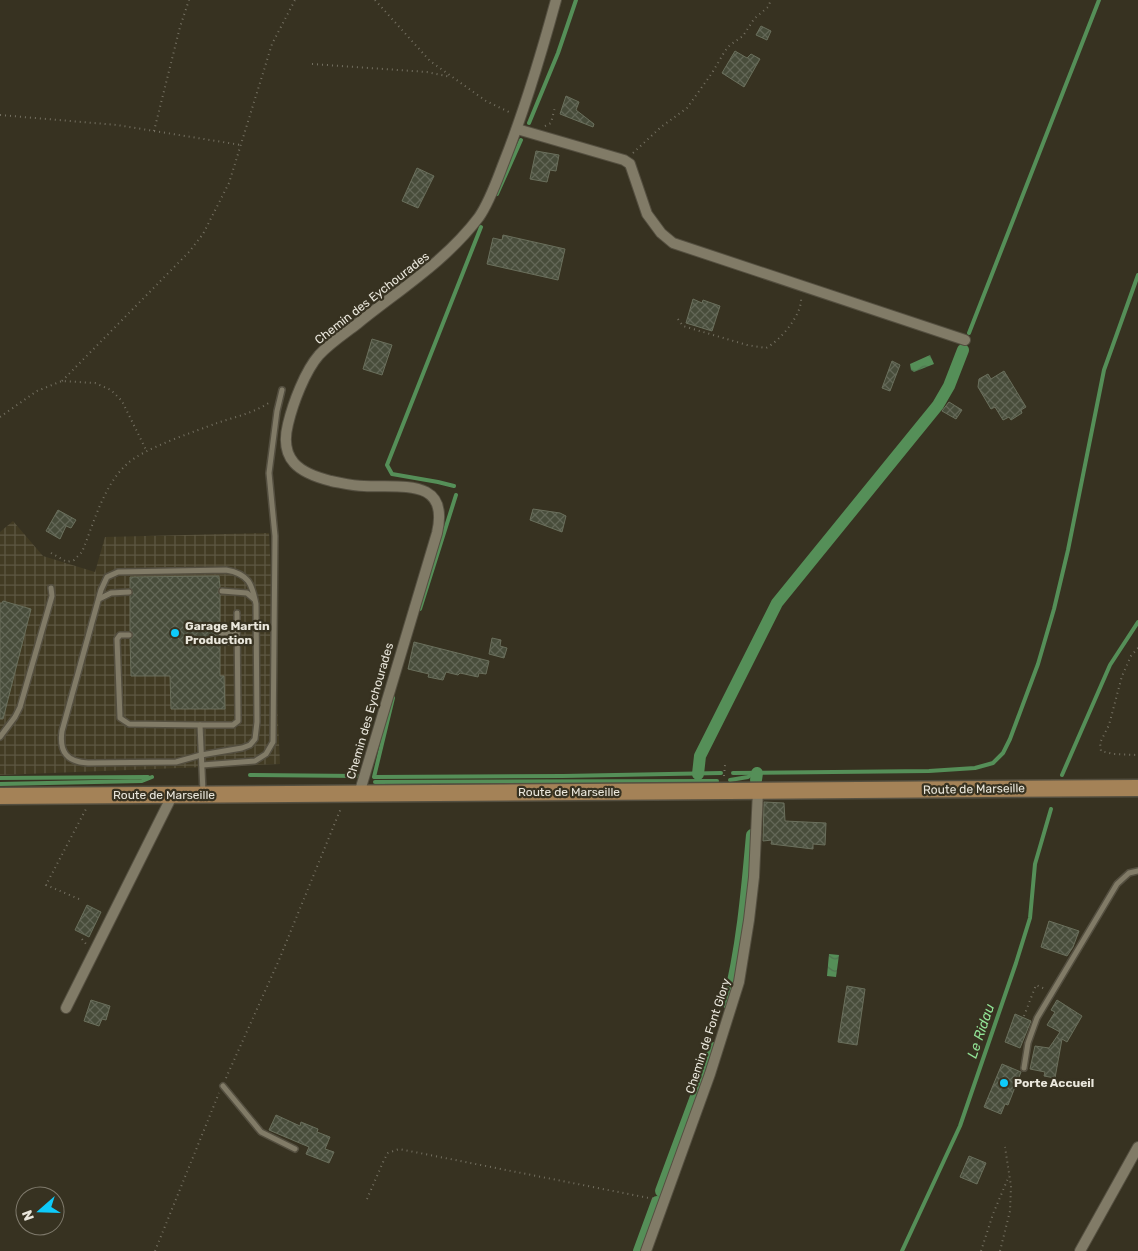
<svg xmlns="http://www.w3.org/2000/svg" width="1138" height="1251" viewBox="0 0 1138 1251" font-family="Rubik,sans-serif">
	<style>
		.industrial { fill: url(#industrial-grid) }
		.water { fill: url(#water-waves) }
		.lines { fill: none; stroke-linecap: round; stroke-linejoin: round }
		.stream { stroke: #558f58; stroke-width: 4 }
		.canal { stroke: #558f58; stroke-width: 12 }
		.building { fill: url(#building-cross-hatch); stroke: #6a6f5c }
		.service-casing { stroke: #544f40; stroke-width: 8 }
		.minor-casing { stroke: #544f40; stroke-width: 12 }
		.primary-casing { stroke: #544f40; stroke-width: 19 }
		.path { stroke: #747061; stroke-width: 2; stroke-dasharray: 1 4; stroke-linecap: butt }
		.service { stroke: #817b67; stroke-width: 5 }
		.minor { stroke: #817b67; stroke-width: 10 }
		.primary { stroke: #a48257; stroke-width: 16 }
		.poi-dot { fill: #0ecafa; stroke: #373221; stroke-width: 2 }
		.labels { text-anchor: middle; dominant-baseline: central; stroke-width: 4.5; stroke-linejoin: round; paint-order: stroke }
		.street-label { font-size: 12px; fill: #eae7dc; stroke: #373221 }
		.poi-label { font-size: 12px; font-weight: bold; fill: #eae7dc; stroke: #373221; text-anchor: start }
		.water-label { font-size: 14px; font-style: italic; fill: #92e396; stroke: #373221 }
	</style>
	<defs>
		<pattern id="industrial-grid" width="8" height="8" patternUnits="userSpaceOnUse" patternTransform="scale(1.25)"><rect width="8" height="8" fill="#423b23"/><path d="M0 4h8M4 0v8" fill="none" stroke="#5d5742"/></pattern>
		<pattern id="water-waves" width="16" height="10" patternUnits="userSpaceOnUse" patternTransform="scale(1.25)"><rect width="16" height="10" fill="#558f58"/><path d="M0 5q4-4 8 0t8 0" fill="none" stroke="#507550"/></pattern>
		<pattern id="building-cross-hatch" width="8" height="8" patternUnits="userSpaceOnUse" patternTransform="scale(1.25)"><rect width="8" height="8" fill="#484d3b"/><path d="M0 0l8 8M0 8l8-8" fill="none" stroke="#636757"/></pattern>
	</defs>
	<rect width="100%" height="100%" fill="#373221"/>
	<polygon class="industrial" points="13,521 43,556 95,572 105,537 269,533 280,764 0,775 0,532"/>
	<g class="water">
		<polygon points="930,355 934,364 914,372 911,370 910,364"/>
		<polygon points="829,954 839,955 836,977 827,976"/>
	</g>
	<g class="lines">
		<g class="stream">
			<polyline points="529,123 558,53 576,0"/>
			<polyline points="497,194 521,140"/>
			<polyline points="969,333 1099,0"/>
			<polyline points="454,486 438,482 392,474 387,465 481,227"/>
			<polyline points="420,609 456,495"/>
			<polyline points="393,698 374,777 563,776 721,773"/>
			<polyline points="733,773 929,771 975,768 993,763 1003,753 1010,739 1038,664 1054,609 1068,550 1104,370 1138,275"/>
			<polyline points="250,775 357,776"/>
			<polyline points="1062,775 1110,665 1138,622"/>
			<polyline points="0,778 148,777"/>
			<polyline points="730,780 748,777 753,773"/>
			<polyline points="375,782 717,781"/>
			<polyline points="0,784 142,781 152,777"/>
			<polyline points="902,1251 960,1126 1016,963 1030,918 1035,864 1051,809"/>
		</g>
		<g class="canal">
			<polyline points="698,774 700,756 777,603 938,405 949,386 963,350"/>
			<polyline points="756,780 757,773"/>
			<path d="M728 1003C742 949 747 891 752 835"/>
			<polyline points="661,1191 714,1048"/>
			<polyline points="639,1251 657,1202"/>
		</g>
	</g>
	<g class="building">
		<polygon points="761,26 771,31 767,40 756,35"/>
		<polygon points="735,51 747,58 751,54 760,59 744,87 722,73"/>
		<polygon points="566,96 579,102 576,110 594,124 593,127 560,114"/>
		<polygon points="536,151 559,155 556,171 550,170 547,182 530,179"/>
		<polygon points="417,168 434,176 418,208 402,201"/>
		<polygon points="503,235 565,249 558,280 487,264 493,238 502,240"/>
		<polygon points="693,299 702,303 703,300 720,306 712,331 686,323"/>
		<polygon points="372,339 392,345 382,375 363,369"/>
		<polygon points="892,361 900,365 890,391 882,388"/>
		<polygon points="1004,371 1026,407 1021,410 1022,413 1011,420 1009,417 1003,420 995,407 991,409 978,387 979,379 988,374 991,379"/>
		<polygon points="949,402 962,410 956,419 942,411"/>
		<polygon points="533,509 560,513 566,516 562,532 530,520"/>
		<polygon points="58,510 76,520 71,528 66,526 60,539 46,531"/>
		<polygon points="219,576 220,587 218,591 220,595 220,629 217,633 220,637 220,676 224,676 225,709 171,709 170,676 131,676 130,639 133,635 130,631 130,596 133,592 130,588 130,577"/>
		<polygon points="3,601 31,609 3,719 0,719 0,603 2,603"/>
		<polygon points="492,638 501,640 500,646 507,648 504,658 489,654"/>
		<polygon points="414,642 489,661 486,674 479,673 478,677 460,673 458,675 446,672 443,680 428,677 429,674 408,669"/>
		<polygon points="764,802 784,803 785,821 826,823 825,845 813,844 813,849 771,844 772,840 763,841"/>
		<polygon points="87,905 101,912 89,937 75,930"/>
		<polygon points="1049,921 1079,931 1073,947 1067,956 1041,947"/>
		<polygon points="847,986 865,989 857,1045 838,1042"/>
		<polygon points="91,1000 110,1006 106,1020 102,1019 99,1026 84,1021"/>
		<polygon points="1057,1000 1082,1016 1067,1042 1062,1039 1055,1078 1044,1076 1045,1072 1030,1069 1035,1046 1049,1048 1060,1032 1047,1025 1055,1012 1051,1010"/>
		<polygon points="1015,1014 1031,1021 1020,1048 1005,1042"/>
		<polygon points="1002,1064 1021,1072 1008,1105 1005,1104 1001,1114 984,1107"/>
		<polygon points="276,1115 300,1126 301,1122 318,1129 317,1132 330,1137 325,1149 334,1152 329,1163 306,1154 309,1147 269,1130"/>
		<polygon points="969,1156 986,1163 977,1184 960,1177"/>
	</g>
	<g class="lines">
		<g class="service-casing">
			<g id="service">
				<path d="M226 570C249 574 252 584 256 604L257 722 255 739 250 745 242 748 201 755 176 762 88 763C67 762 59 752 62 731L101 590 107 577 118 572Z"/>
				<polyline points="222,591 247,593 254,599"/>
				<polyline points="99,599 111,593 129,592"/>
				<polyline points="221,633 237,633"/>
				<polyline points="129,635 120,635 117,639 120,718 129,724 200,725 203,792"/>
				<polyline points="200,725 233,725 238,721 237,613"/>
				<polyline points="0,737 15,717 20,707 52,596 51,588"/>
				<polyline points="202,765 255,761 266,754 273,742 275,536 269,473 277,411 282,390"/>
				<polyline points="1024,1068 1028,1043 1037,1018 1117,884 1129,873 1138,871"/>
				<polyline points="223,1086 261,1132 295,1149"/>
			</g>
		</g>
		<g class="minor-casing">
			<g id="minor">
				<polyline points="517,129 624,160 630,164 647,214 661,233 673,243 965,340"/>
				<path d="M359 794 437 533C450 477 401 488 364 486 353 486 342 483 331 481 299 473 279 460 288 424 293 403 305 371 319 355 330 343 344 334 357 324 399 290 446 261 479 217 490 201 497 180 504 162 525 109 541 55 556 0"/>
				<polyline points="66,1008 172,796"/>
				<polyline points="646,1251 710,1074 739,982 749,920 754,877 758,791"/>
				<polyline points="1080,1251 1138,1147"/>
			</g>
		</g>
		<g class="primary-casing">
			<polyline id="primary" points="0,796 1138,788"/>
		</g>
		<g class="path">
			<polyline points="375,0 430,61 486,101 511,113"/>
			<polyline points="312,64 427,72 451,77"/>
			<polyline points="0,115 117,125 241,145"/>
			<polyline points="545,126 551,123 555,107"/>
			<polyline points="154,131 180,27 189,0"/>
			<polyline points="633,153 661,127 687,108 712,73 725,51 730,45 743,36 754,19 768,7 771,0"/>
			<path d="M678 319 683 326 747 345 766 348C780 341 803 314 801 297"/>
			<polyline points="62,381 189,252 203,234 229,183 272,44 295,0"/>
			<polyline points="0,417 37,391 62,381 95,383 111,390 122,401 147,452"/>
			<path d="M51 553 67 562 74 560 82 552C94 523 103 486 127 464 144 448 194 432 217 423 235 417 254 413 270 402"/>
			<polyline points="1138,648 1131,656 1122,676 1109,725 1100,743 1101,751 1113,754 1138,755"/>
			<polyline points="724,776 725,765"/>
			<polyline points="79,899 46,885 86,809"/>
			<polyline points="82,939 86,944"/>
			<polyline points="1024,1016 1036,985 1045,989"/>
			<polyline points="226,1078 279,960 341,808"/>
			<polyline points="367,1199 384,1160 388,1153 399,1149 654,1199"/>
			<polyline points="155,1251 219,1093"/>
			<polyline points="981,1251 993,1214 1009,1176"/>
			<polyline points="1000,1251 1010,1211 1011,1186 1005,1147"/>
		</g>
		<use href="#service" class="service"/>
		<use href="#minor" class="minor"/>
		<use href="#primary" class="primary"/>
	</g>
	<g class="poi-dot">
		<circle cx="175" cy="633" r="5"/>
		<circle cx="1004" cy="1083" r="5"/>
	</g>
	<g class="labels">
		<g class="street-label">
			<text transform="translate(372 298) rotate(-38)">Chemin des Eychourades</text>
			<text transform="translate(370 711) rotate(-74)">Chemin des Eychourades</text>
			<text transform="translate(974 789) rotate(-1)">Route de Marseille</text>
			<text x="569" y="792">Route de Marseille</text>
			<text x="164" y="795">Route de Marseille</text>
			<text transform="translate(708 1036) rotate(-72)">Chemin de Font Glory</text>
		</g>
		<g class="poi-label">
			<text x="185" y="626">Garage Martin<tspan x="185" dy="14">Production</tspan></text>
			<text x="1014" y="1083">Porte Accueil</text>
		</g>
		<g class="water-label">
			<text transform="translate(981 1031) rotate(-71)">Le Ridau</text>
		</g>
	</g>
	<g transform="translate(40 1211) rotate(250)"><circle r="24" fill="#373221" stroke="#7f7a6c"/>
	<path d="M0-4L9 19L0 12L-9 19Z" fill="#0ecafa"/>
	<text y="-8" font-size="14" font-weight="bold" text-anchor="middle" fill="#eae7dc">N</text>
	</g>
</svg>
